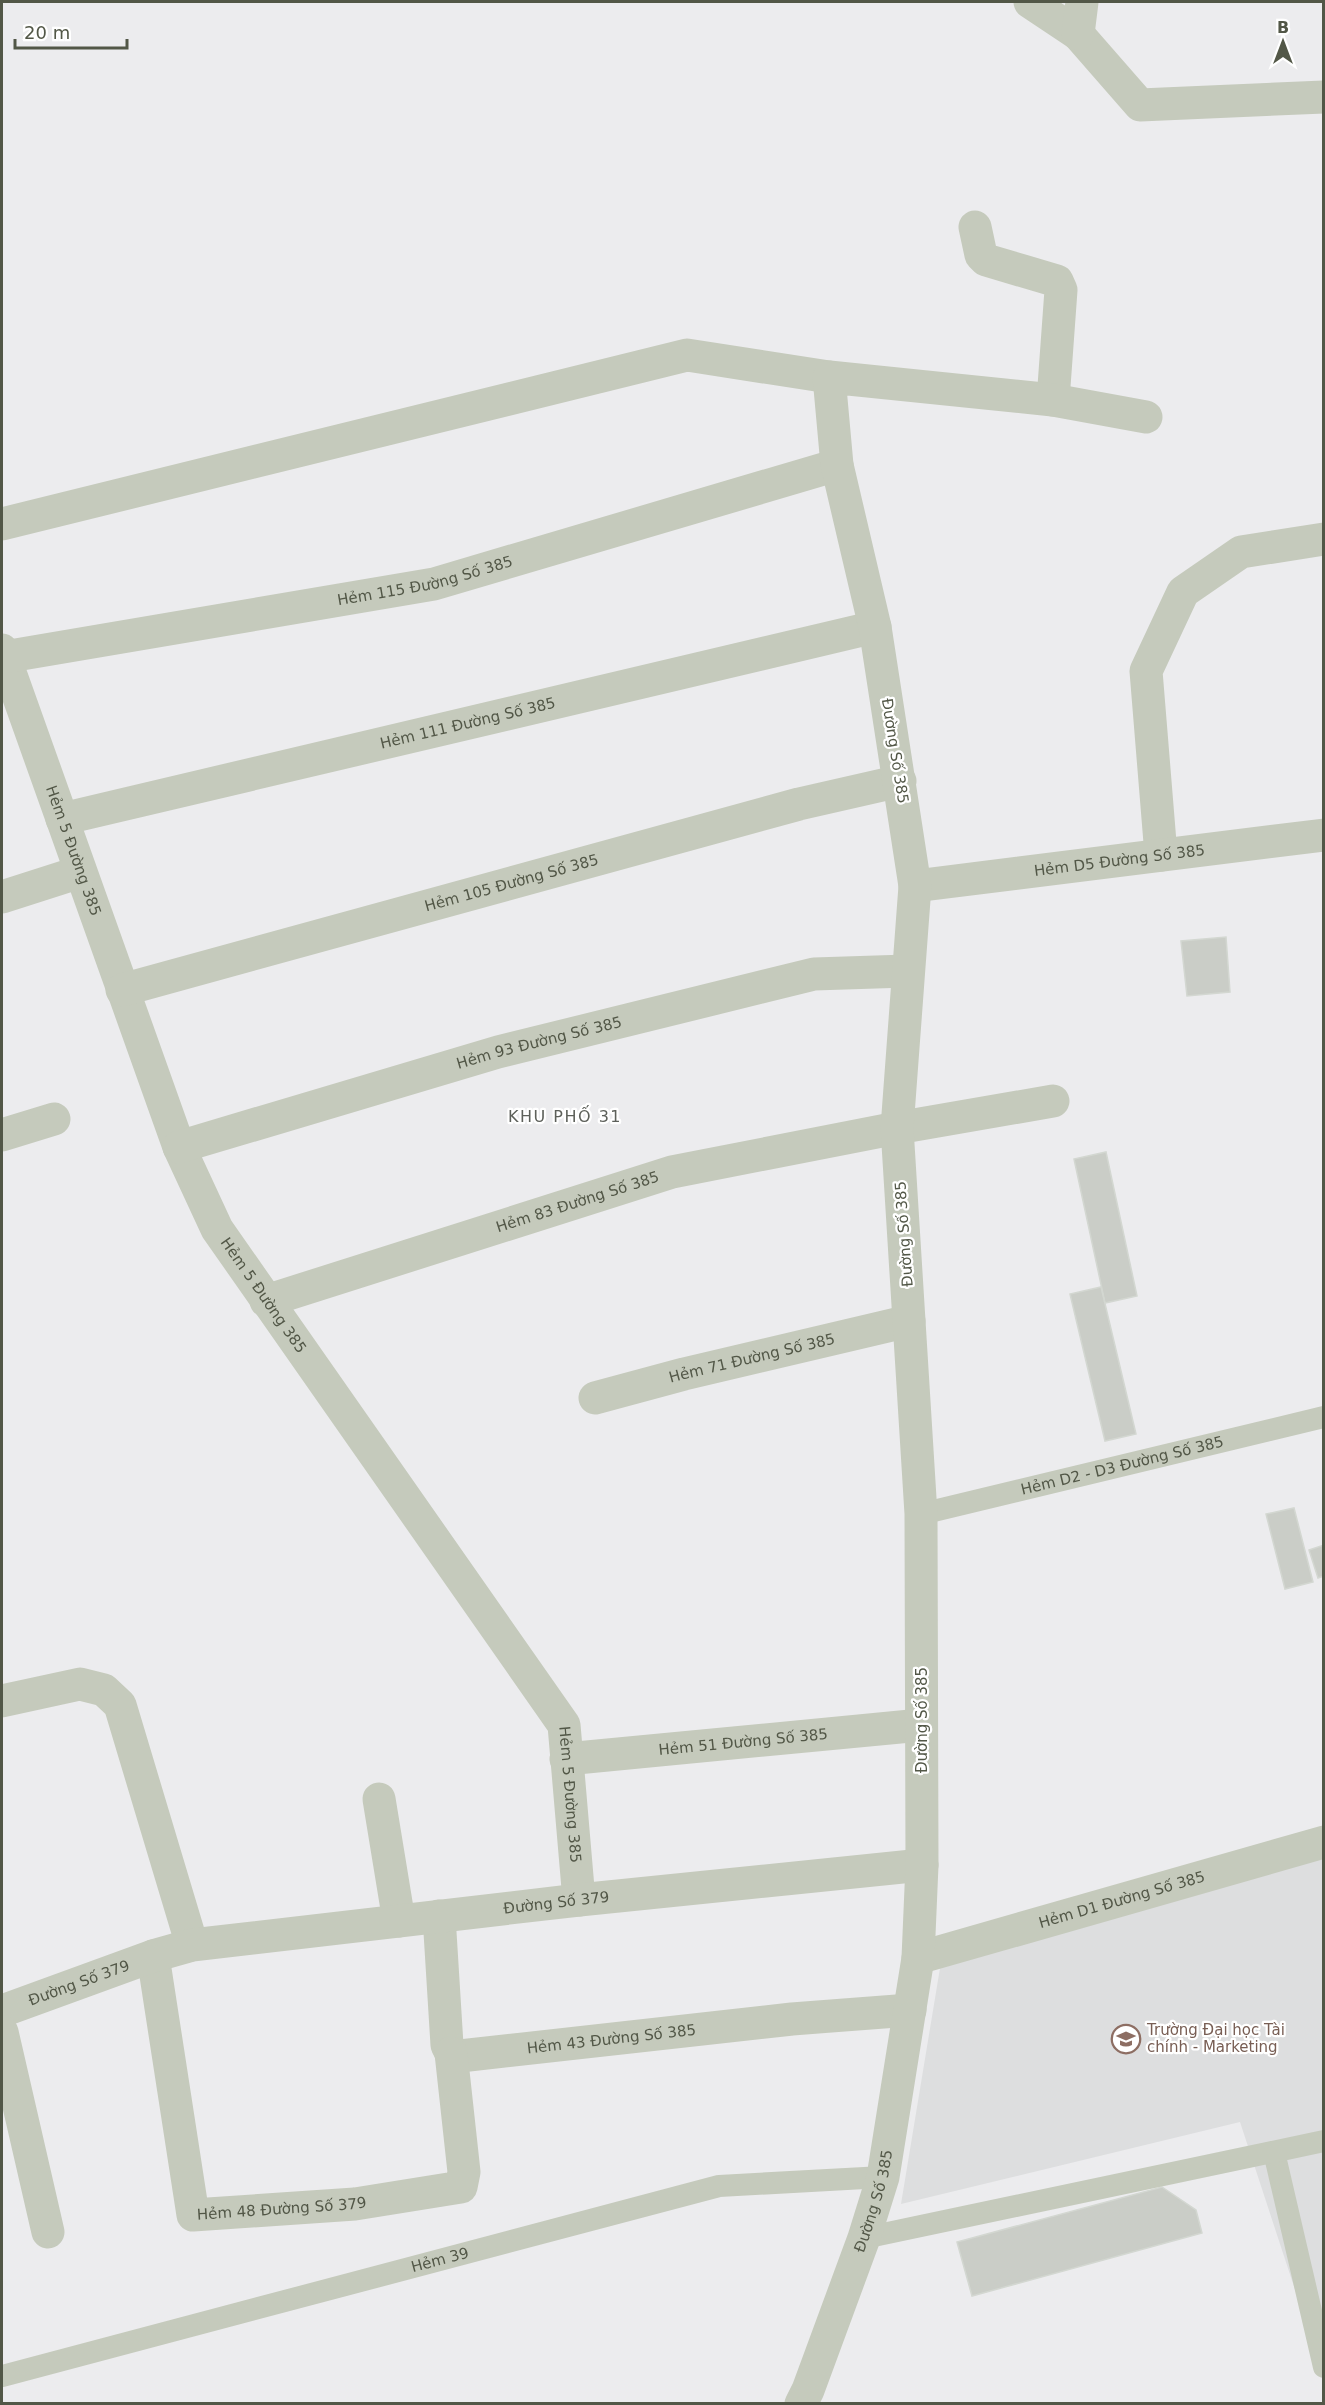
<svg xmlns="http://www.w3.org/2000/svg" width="1325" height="2405" viewBox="0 0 1325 2405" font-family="'DejaVu Sans',sans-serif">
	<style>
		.education { fill: #dddedf }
		.building { fill: #cacdc7; stroke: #d3d7d1; stroke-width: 1.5 }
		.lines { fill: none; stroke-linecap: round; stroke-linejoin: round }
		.service { stroke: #c5cabc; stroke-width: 22 }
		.minor { stroke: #c5cabc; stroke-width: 33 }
		.tertiary { stroke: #c5cabc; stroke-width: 33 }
		.labels { text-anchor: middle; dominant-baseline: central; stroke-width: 4.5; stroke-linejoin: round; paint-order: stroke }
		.street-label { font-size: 15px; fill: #525747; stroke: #fff }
		.education-label { font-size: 15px; fill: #785e54; stroke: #fff; text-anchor: start }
		.neighbourhood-label { font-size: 16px; letter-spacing: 1.5px; fill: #5d605a; stroke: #fff }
	</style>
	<rect width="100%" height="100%" fill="#ececee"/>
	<polygon class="education" points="1323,1848 1323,2375 1240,2122 901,2204 942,1956"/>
	<g class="building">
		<polygon points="1226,937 1230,992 1187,996 1181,941"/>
		<polygon points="1106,1152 1137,1296 1105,1303 1074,1159"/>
		<polygon points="1101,1287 1136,1434 1105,1441 1070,1294"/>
		<polygon points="1294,1508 1313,1582 1285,1589 1266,1514"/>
		<polygon points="1324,1545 1324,1576 1318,1578 1309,1550"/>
		<polygon points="1162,2187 1196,2210 1202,2233 972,2296 957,2242"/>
	</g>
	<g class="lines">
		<g class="service">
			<path id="s1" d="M921 1514 1324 1417"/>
			<polyline points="1274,2152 1324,2367"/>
			<polyline points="864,2238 1324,2141"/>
			<path id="s2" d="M2 2376 719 2186 883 2177"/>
		</g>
		<g class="minor">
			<polyline points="1030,2 1078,34 1140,105 1324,97"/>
			<polyline points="1078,34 1082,2"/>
			<polyline points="975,227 981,255 986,260 1057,281 1061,290 1053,400"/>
			<polyline points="2,524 687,355 829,377"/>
			<path id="s3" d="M2 650 179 1147 217 1229 564 1725 579 1900"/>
			<path id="s4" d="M4 657 434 584 837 465"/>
			<path id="s5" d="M62 819 875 627"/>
			<polyline points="1161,855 1146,671 1183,592 1241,552 1324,539"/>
			<path id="s6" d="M915 886 1324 835"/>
			<polyline points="2,897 80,872"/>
			<path id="s7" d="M122 990 799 804 900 781"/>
			<polyline points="2,1135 54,1119"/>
			<path id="s8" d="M179 1147 498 1052 814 974 907 971"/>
			<path id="s9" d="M266 1301 672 1172 897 1128 1053 1101"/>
			<path id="s10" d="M595 1398 684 1374 909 1321"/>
			<polyline points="2,1701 80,1684 104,1690 120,1705 192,1945"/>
			<path id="s11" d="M566 1759 921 1725"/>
			<polyline points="379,1799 399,1921"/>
			<path id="s12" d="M439 1916 447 2045 451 2053 460 2056 792 2019 910 2010"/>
			<path id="s13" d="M153 1956 193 2215 355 2204 461 2187 464 2172 451 2053"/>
			<path id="s14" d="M918 1958 1324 1842"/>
			<path id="s15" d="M2 2011 153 1956 192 1945 579 1900 922 1865"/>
			<polyline points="2,2032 48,2232"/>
		</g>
		<path class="tertiary" id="s16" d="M801 2404 808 2390 864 2238 883 2177 918 1958 922 1865 921 1514 897 1128 915 886 875 627 837 465 829 377 1053 400 1146 417"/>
	</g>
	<defs>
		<g id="university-ring" transform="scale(1.5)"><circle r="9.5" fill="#fff" stroke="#8d6e63" stroke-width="1.5"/><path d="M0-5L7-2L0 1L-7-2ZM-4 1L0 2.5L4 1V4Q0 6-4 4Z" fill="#8d6e63"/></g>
	</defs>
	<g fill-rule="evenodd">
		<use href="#university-ring" x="1126" y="2039"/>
	</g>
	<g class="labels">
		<g class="street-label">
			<text stroke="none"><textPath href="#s4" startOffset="428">Hẻm 115 Đường Số 385</textPath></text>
			<text stroke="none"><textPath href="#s5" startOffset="417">Hẻm 111 Đường Số 385</textPath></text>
			<text transform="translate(895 751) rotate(81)">Đường Số 385</text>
			<text stroke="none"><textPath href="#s3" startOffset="213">Hẻm 5 Đường 385</textPath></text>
			<text stroke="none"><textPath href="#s6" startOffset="206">Hẻm D5 Đường Số 385</textPath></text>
			<text stroke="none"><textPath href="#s7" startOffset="404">Hẻm 105 Đường Số 385</textPath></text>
			<text stroke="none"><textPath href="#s8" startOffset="375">Hẻm 93 Đường Số 385</textPath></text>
			<text stroke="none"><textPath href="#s9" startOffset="327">Hẻm 83 Đường Số 385</textPath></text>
			<text transform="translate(904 1234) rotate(-94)">Đường Số 385</text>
			<text stroke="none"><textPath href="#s3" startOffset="699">Hẻm 5 Đường 385</textPath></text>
			<text stroke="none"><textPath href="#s10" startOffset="162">Hẻm 71 Đường Số 385</textPath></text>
			<text stroke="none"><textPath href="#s1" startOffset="207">Hẻm D2 - D3 Đường Số 385</textPath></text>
			<text transform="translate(922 1720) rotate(-90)">Đường Số 385</text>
			<text stroke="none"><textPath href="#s11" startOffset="178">Hẻm 51 Đường Số 385</textPath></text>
			<text stroke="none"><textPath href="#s3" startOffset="1293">Hẻm 5 Đường 385</textPath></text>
			<text stroke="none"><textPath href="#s14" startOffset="212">Hẻm D1 Đường Số 385</textPath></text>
			<text stroke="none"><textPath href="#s15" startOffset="568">Đường Số 379</textPath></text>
			<text stroke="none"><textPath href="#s15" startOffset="82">Đường Số 379</textPath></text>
			<text stroke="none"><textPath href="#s12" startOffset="300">Hẻm 43 Đường Số 385</textPath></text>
			<text stroke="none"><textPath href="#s16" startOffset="216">Đường Số 385</textPath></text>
			<text stroke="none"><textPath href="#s13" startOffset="351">Hẻm 48 Đường Số 379</textPath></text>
			<text stroke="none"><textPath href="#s2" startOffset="453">Hẻm 39</textPath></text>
		</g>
		<g class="education-label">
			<text x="1147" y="2030">Trường Đại học Tài<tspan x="1147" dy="17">chính - Marketing</tspan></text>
		</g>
		<g class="neighbourhood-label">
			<text x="565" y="1116">KHU PHỐ 31</text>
		</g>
	</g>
	<rect width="1325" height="2405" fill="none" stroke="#525747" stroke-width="6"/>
	<g transform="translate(1283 42)" stroke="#ffffff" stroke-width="4.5" paint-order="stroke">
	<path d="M0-4.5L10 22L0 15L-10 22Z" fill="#525747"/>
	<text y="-9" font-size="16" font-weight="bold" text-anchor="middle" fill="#525747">B</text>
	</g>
	<path d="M15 39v9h112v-9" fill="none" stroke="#525747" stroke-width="3"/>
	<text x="24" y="39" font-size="18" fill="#525747" stroke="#ffffff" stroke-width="4.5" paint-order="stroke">20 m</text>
</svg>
